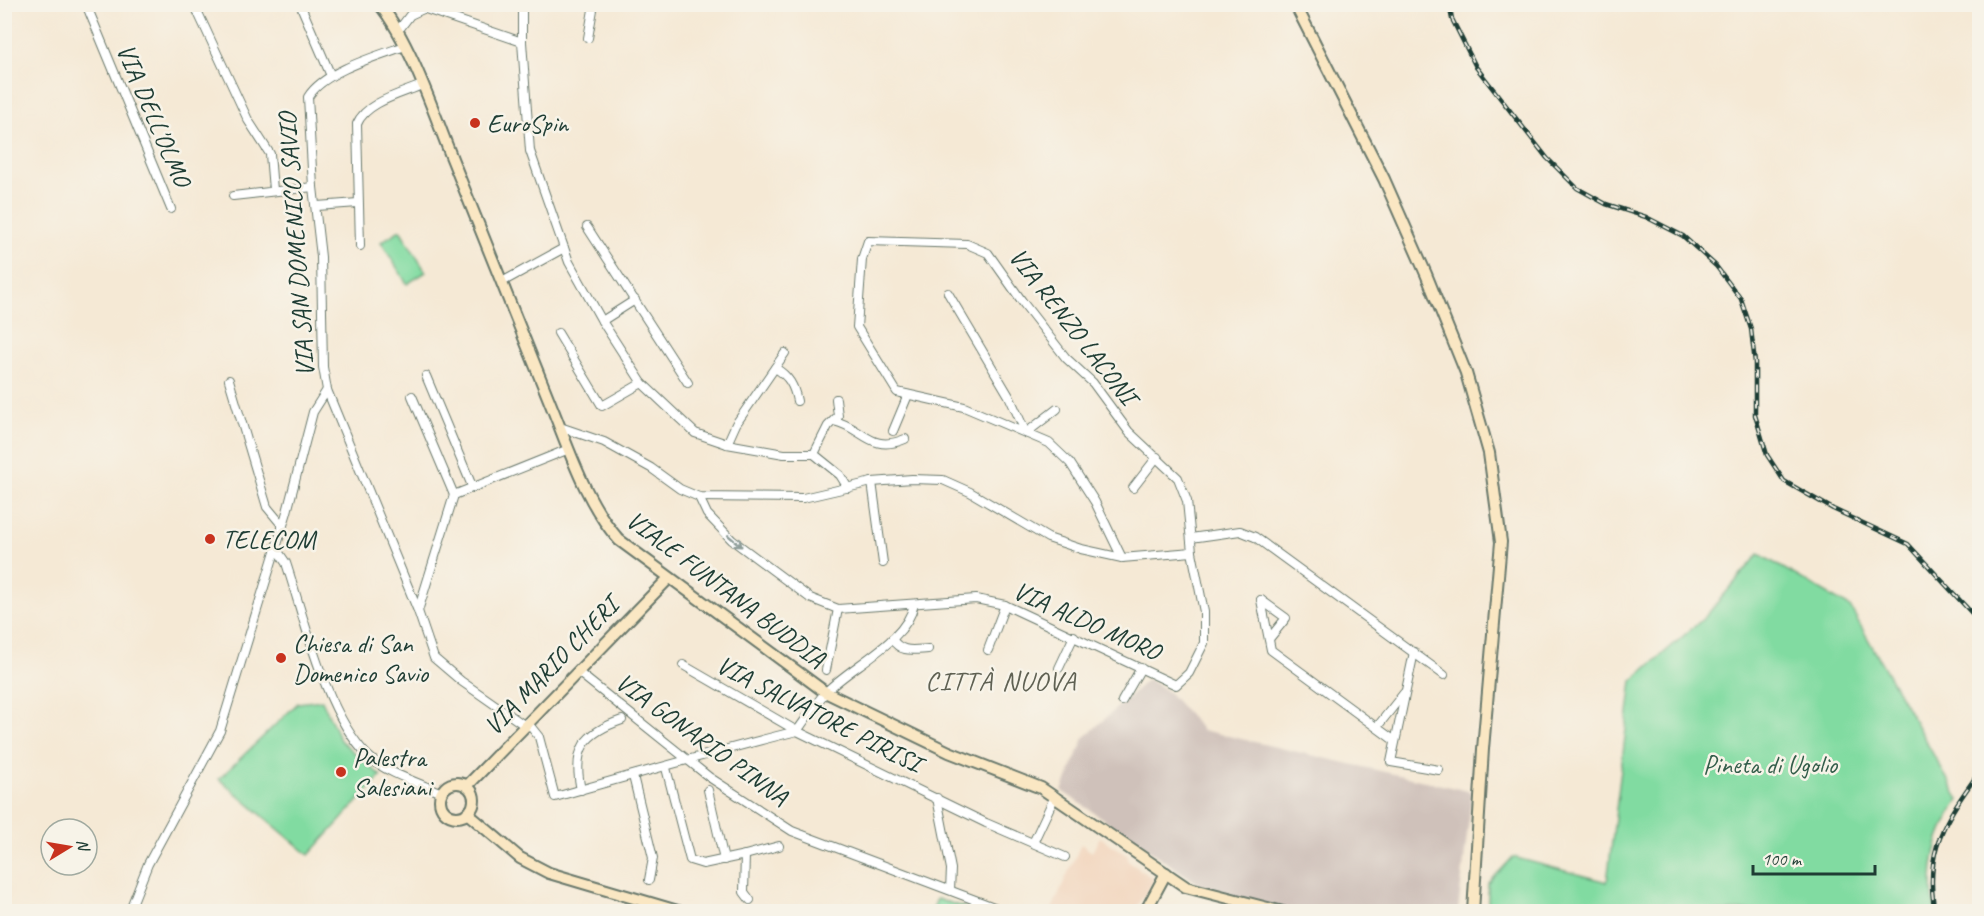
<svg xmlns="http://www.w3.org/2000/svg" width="1984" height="916" viewBox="0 0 1984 916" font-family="Caveat,sans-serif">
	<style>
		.built { fill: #f2d5bd }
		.industrial { fill: #cfc1ba }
		.green { fill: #81dba1; stroke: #508c6a; stroke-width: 1.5 }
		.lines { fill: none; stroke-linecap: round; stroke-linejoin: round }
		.street-casing { stroke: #6a796c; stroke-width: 10 }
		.secondary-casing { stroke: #6a796c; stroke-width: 14 }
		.street { stroke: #fff; stroke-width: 8 }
		.secondary { stroke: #fae7c3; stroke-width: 10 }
		.rail-casing { stroke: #1f3d34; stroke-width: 4.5 }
		.rail { stroke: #f7f3e8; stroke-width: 2; stroke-dasharray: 7; stroke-linecap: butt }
		.oneway { stroke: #8f9e9a }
		.poi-dot { fill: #c8321e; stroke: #f7f3e8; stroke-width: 2 }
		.labels { text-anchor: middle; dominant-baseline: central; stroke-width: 5; stroke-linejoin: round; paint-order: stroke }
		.street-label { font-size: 26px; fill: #1f3d34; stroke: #f7f3e8 }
		.poi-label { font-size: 26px; fill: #1f3d34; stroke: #f7f3e8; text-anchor: start }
		.park-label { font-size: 26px; fill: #335d4a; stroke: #f7f3e8 }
		.neighbourhood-label { font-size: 27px; letter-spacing: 1.5px; fill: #5f6153; stroke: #f7f3e8 }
	</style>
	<rect width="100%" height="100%" fill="#f7f3e8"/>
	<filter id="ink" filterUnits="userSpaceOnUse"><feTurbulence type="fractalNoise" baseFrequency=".0167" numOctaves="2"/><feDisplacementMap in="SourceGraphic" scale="12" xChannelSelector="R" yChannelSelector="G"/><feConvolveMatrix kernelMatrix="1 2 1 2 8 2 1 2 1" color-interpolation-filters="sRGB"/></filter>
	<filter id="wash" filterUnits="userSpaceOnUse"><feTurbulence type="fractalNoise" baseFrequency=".008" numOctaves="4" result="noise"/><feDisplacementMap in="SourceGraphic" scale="24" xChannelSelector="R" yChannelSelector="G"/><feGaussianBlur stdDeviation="1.35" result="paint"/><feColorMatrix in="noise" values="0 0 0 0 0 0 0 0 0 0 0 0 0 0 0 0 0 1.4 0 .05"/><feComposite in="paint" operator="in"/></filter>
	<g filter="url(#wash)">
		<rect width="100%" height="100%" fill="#f5e9d5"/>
		<polygon class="built" points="1100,837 1128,856 1128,861 1155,880 1134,911 1051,911 1081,844 1092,852"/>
		<polygon class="industrial" points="1148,679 1168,692 1202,730 1472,792 1458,911 1294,911 1215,895 1062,791 1084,738"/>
		<g class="green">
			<polygon points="400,230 426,272 407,284 381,242"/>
			<path d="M1759 554 1850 607 1959 800C1935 835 1927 870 1935 911H1488V884L1513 857 1607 882 1632 681 1705 617Z"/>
			<polygon points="322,700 340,740 381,776 309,855 219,779 298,703"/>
			<polygon points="937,899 977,911 932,911"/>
		</g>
	</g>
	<g filter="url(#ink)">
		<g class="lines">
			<g class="street-casing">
				<g id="street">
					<polyline points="86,4 171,209"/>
					<polyline points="194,4 248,120 270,154 273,190"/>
					<polyline points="300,4 331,76"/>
					<polyline points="411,4 522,42"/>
					<polyline points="522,4 522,42 530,151 569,262 602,321 642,383 695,433 727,444 784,454 814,454 840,475 848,488"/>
					<polyline points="401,27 410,15 423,9"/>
					<polyline points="588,38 594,4"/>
					<path d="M405 46C377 56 324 71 308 97L313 187 321 257 323 367 327 390 418 611 434 658 461 681 524 725"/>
					<polyline points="233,196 313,187"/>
					<polyline points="317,206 358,203"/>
					<polyline points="587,227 688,383"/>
					<path d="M360 246 357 124C366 102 401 94 422 85"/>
					<polyline points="502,282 564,248"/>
					<polyline points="948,293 1009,396 1026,433 1057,409"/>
					<polyline points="602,321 635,300"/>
					<polyline points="558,333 602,406 642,383"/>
					<path d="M775 368C789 376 794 386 797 401"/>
					<polyline points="426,376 472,486"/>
					<polyline points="229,380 267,507 282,525"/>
					<polyline points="412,396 454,495"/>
					<path d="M834 421C863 427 870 454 905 439"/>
					<polyline points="560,427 604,442 651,468 680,489 699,497 803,498 872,482 912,479 943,480 970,492 1048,538 1081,549 1122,558 1192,552"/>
					<polyline points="893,431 908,395"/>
					<polyline points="727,444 736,424 785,353"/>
					<polyline points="814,454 828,426 838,416 836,399"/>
					<polyline points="872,482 883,563"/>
					<polyline points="1133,488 1157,457"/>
					<polyline points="699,497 707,514 732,540 810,598 838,609 976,599 1005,605 1176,685 1189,673 1204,643 1204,612 1192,552 1187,501 1178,478 1129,432 1093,383 1066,358 1024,304 988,253 967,244 868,241 862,259 857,327 897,392 964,407 1049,443 1070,463 1095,502 1122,558"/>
					<polyline points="1191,538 1240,531 1255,537 1444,675"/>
					<path d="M275 547 286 563C305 620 325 713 368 756 386 773 419 783 442 793"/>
					<polyline points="1261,600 1271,650 1395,741"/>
					<polyline points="1261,600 1286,618 1269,639"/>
					<polyline points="418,611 454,495 569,449"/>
					<path d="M892 639C901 653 912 650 928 649"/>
					<polyline points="988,650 1005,605"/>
					<polyline points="1414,652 1391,762 1439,770"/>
					<polyline points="683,665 797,731 986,823 1065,857"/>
					<polyline points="1059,668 1074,636"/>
					<polyline points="826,670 838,609"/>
					<polyline points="578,672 709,777 792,831 1007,912"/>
					<polyline points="1122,701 1141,668"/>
					<path d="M527 722 539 737 555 797C636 774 716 751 797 731 806 719 815 704 825 693 850 666 907 642 914 604"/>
					<polyline points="1377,727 1404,693"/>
					<polyline points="666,768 690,860 703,864 745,855 744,892 750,900"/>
					<polyline points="633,776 653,858 649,880"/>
					<path d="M581 790C572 749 584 733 622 720"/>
					<polyline points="708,790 724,860"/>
					<polyline points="937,798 951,869 950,890"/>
					<polyline points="1033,843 1055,796"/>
					<polyline points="745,855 779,846"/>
					<polyline points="129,912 148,864 220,731 287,512 313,412 327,390"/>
				</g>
			</g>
			<g class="secondary-casing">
				<g id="secondary">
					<polyline points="1295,4 1384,179 1426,274 1466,373 1489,453 1501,542 1483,749 1473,912"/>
					<path d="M380 5C410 41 435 116 453 161 486 244 520 327 553 410 571 455 587 504 619 540L825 692 949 752 1041 788 1186 887 1283 912"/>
					<circle cx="457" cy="800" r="17"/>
					<polyline points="467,786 669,578"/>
					<polyline points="467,813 520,858 549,873 681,912"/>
					<polyline points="1145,912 1166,873"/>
				</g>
			</g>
			<use href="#street" class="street"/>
			<use href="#secondary" class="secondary"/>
			<g class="rail-casing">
				<g id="rail">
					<polyline points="1449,4 1452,19 1476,67 1547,158 1577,188 1606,204 1646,217 1683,236 1716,266 1741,299 1751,329 1755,363 1755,415 1767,455 1784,481 1833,509 1908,544 1980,622"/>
					<path d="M1935 912C1923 851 1946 818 1980 771"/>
				</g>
			</g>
			<use href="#rail" class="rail"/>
		</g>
		<defs><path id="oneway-shaft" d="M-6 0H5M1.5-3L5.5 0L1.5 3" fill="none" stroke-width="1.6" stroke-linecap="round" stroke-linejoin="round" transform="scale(1.5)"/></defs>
		<use class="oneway" href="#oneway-shaft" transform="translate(735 541) rotate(40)"/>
	</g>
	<g class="poi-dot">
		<circle cx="475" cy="123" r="6"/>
		<circle cx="210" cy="539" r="6"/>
		<circle cx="281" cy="658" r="6"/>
		<circle cx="341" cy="772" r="6"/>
	</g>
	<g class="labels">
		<g class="street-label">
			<text transform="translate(154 115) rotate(67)">VIA DELL'OLMO</text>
			<text transform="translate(296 245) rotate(-94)">VIA SAN DOMENICO SAVIO</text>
			<text transform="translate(1073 326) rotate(52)">VIA RENZO LACONI</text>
			<text transform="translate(726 589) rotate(37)">VIALE FUNTANA BUDDIA</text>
			<text transform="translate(1087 621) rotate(24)">VIA ALDO MORO</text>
			<text transform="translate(551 666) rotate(-46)">VIA MARIO CHERI</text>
			<text transform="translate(819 714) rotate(27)">VIA SALVATORE PIRISI</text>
			<text transform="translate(702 739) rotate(36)">VIA GONARIO PINNA</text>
		</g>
		<g class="poi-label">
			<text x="487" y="123">EuroSpin</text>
			<text x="222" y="539">TELECOM</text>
			<text x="293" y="643">Chiesa di San<tspan x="293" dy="30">Domenico Savio</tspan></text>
			<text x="353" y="757">Palestra<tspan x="353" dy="30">Salesiani</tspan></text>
		</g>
		<g class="park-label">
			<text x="1770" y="764">Pineta di Ugolio</text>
		</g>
		<g class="neighbourhood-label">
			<text x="1001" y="681">CITTÀ NUOVA</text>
		</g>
	</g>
	<rect width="1984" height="916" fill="none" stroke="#f7f3e8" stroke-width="24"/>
	<g transform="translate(69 847) rotate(79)"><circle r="28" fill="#f7f3e8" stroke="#a1aaa0" stroke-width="1.5"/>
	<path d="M0-4.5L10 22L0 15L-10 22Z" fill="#c8321e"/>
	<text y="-9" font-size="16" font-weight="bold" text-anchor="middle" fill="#1f3d34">N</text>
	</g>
	<path d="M1753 865v9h122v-9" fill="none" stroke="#1f3d34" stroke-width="3"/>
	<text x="1762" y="865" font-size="18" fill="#1f3d34" stroke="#f7f3e8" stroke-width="4.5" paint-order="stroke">100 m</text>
</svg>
